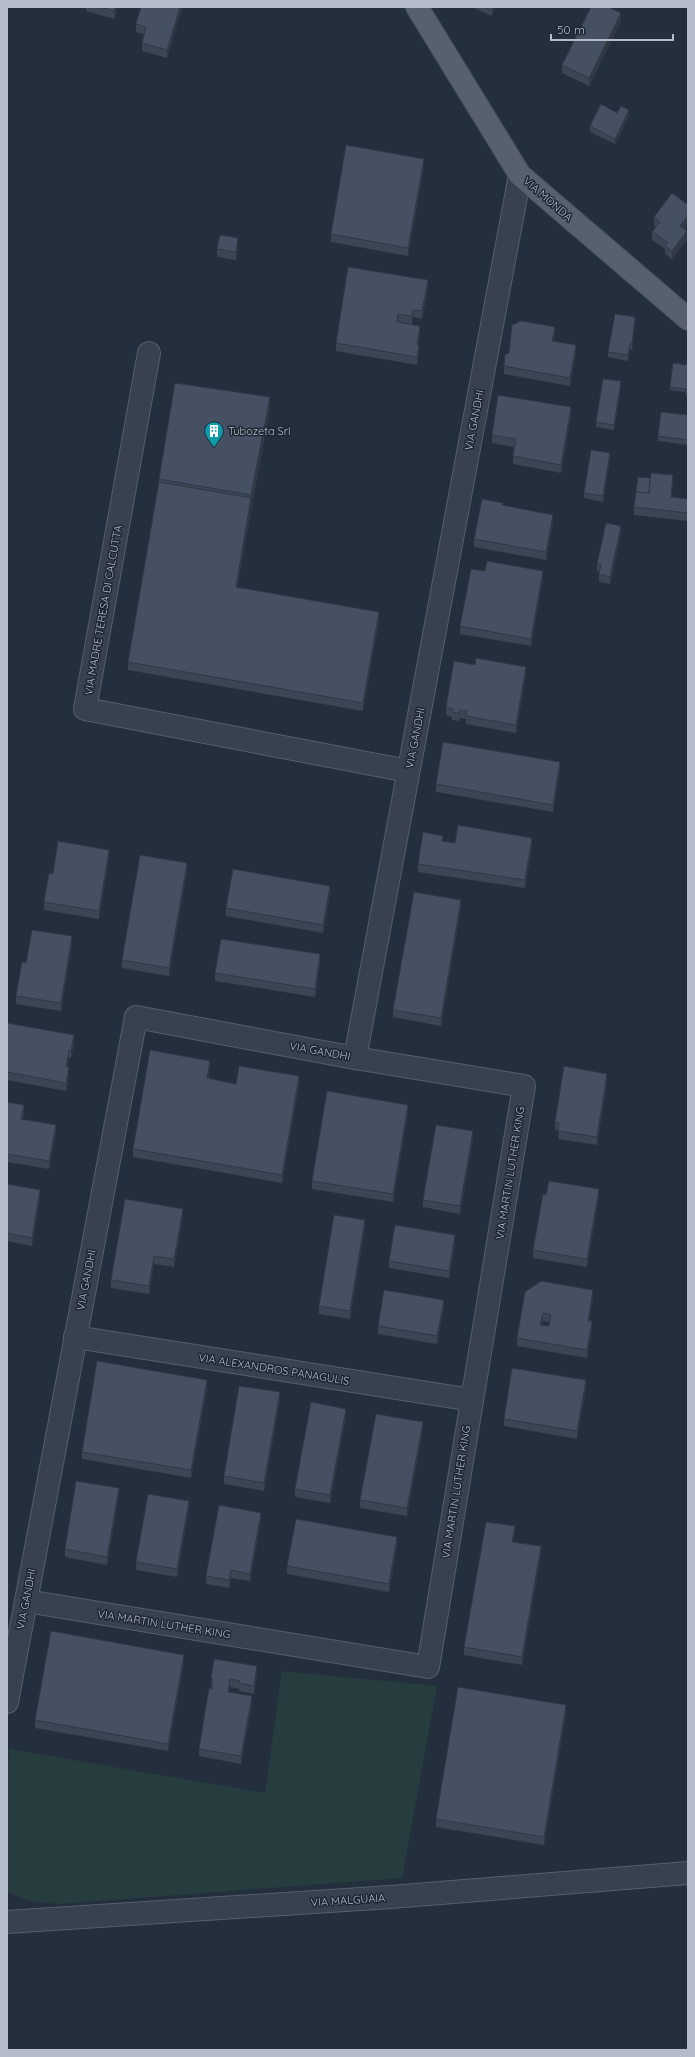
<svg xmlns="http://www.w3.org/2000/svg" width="695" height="2057" viewBox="0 0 695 2057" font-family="Quicksand,sans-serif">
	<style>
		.green { fill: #263c3f }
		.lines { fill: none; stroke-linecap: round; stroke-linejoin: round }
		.minor-casing { stroke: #565f6c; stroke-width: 24 }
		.major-casing { stroke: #414a57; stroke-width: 24 }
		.minor { stroke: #38414e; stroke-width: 22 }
		.major { stroke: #56606e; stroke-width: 22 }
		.wall { fill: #3b4654; fill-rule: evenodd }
		.shaded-wall { fill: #303945 }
		.building { fill: #455162; stroke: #303945; fill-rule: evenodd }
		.labels { text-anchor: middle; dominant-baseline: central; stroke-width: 3; stroke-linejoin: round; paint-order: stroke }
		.street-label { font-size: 11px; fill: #b4bcc9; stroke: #1d2633 }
		.poi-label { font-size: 11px; fill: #b4bcc9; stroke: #1d2633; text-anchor: start }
	</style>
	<rect width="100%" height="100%" fill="#242f3e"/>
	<polygon class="green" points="282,1671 437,1686 402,1878 58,1904 28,1901 7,1891 7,1764 10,1749 265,1793"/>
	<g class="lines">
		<g class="minor-casing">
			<g id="minor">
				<polyline points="149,353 85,709 408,771"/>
				<polyline points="75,1337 472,1400"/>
				<polyline points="26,1601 428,1667 524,1086 355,1058"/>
				<polyline points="7,1702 136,1017 355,1058 520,175"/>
				<polyline points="7,1922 391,1897 688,1873"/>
			</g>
		</g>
		<g class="major-casing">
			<polyline id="major" points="417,7 520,175 688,319"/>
		</g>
		<use href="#minor" class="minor"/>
		<use href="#major" class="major"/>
	</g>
	<g class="wall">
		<polygon points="86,7 118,7 114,19 86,11"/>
		<polygon points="182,7 167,58 142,51 142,43 144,34 136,32 136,24"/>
		<polygon points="472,7 495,7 492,16"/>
		<polygon points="621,21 589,86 562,73 562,65"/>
		<polygon points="617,113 629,116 615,144 590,132 590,126"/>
		<polygon points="424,167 408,256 331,242 331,234"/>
		<polygon points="688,205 688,223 684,229 687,239 672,259 665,254 665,249 652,240 652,232 656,227 654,225 654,217"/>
		<polygon points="238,246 236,260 217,257 217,249"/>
		<polygon points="428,288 422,319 413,317 412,324 420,333 418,345 419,353 417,365 336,351 336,343"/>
		<polygon points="635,322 632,350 630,350 628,361 608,357 608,352"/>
		<polygon points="555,335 553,341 576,353 570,386 504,374 504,366"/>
		<polygon points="688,365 688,396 685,395 685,392 670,390 670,387"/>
		<polygon points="621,387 614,430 596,427 596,422"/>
		<polygon points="270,407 237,587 379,620 363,711 128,670 128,662 159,479"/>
		<polygon points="571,415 561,473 513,464 513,456 514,447 492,443 492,435"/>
		<polygon points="688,415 688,445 658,441 658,436"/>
		<polygon points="610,458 603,502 584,498 584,493"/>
		<polygon points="673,483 671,497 688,499 688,521 634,515 634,507"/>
		<polygon points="503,505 553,522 546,560 474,547 474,539"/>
		<polygon points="621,534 610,584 599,582 599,572 597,571 597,564"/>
		<polygon points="485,571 543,579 531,646 460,634 460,626"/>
		<polygon points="526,675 516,733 466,724 466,719 460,718 459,721 452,720 452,717 446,715 446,707"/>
		<polygon points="560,770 553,812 436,792 436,784"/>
		<polygon points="443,841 455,843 532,846 525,888 418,872 418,864"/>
		<polygon points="109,858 99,919 44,910 44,902 53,874"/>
		<polygon points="187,871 169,976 122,968 122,960"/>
		<polygon points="330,894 323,933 226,916 226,908"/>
		<polygon points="461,908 441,1026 393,1017 393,1010"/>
		<polygon points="72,944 61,1011 16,1004 16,996 26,963"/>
		<polygon points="320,962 315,997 215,981 215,973"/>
		<polygon points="7,1023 74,1043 71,1058 69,1058 67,1067 69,1075 66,1091 7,1080"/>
		<polygon points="210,1069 208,1079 236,1084 299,1084 282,1183 133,1157 133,1149"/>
		<polygon points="607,1082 597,1145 558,1139 559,1130 555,1130 555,1122"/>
		<polygon points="7,1102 24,1113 23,1119 56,1133 49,1169 7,1162"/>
		<polygon points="408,1112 393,1202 312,1189 312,1181"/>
		<polygon points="473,1139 460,1214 423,1207 423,1200"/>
		<polygon points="7,1184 40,1198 32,1246 7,1241"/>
		<polygon points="546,1195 599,1197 587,1267 533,1258 533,1250"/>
		<polygon points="183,1217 174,1267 154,1264 149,1294 111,1288 111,1280"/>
		<polygon points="365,1228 350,1319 319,1314 319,1306"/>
		<polygon points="455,1243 449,1278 389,1268 389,1261"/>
		<path d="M525 1292 593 1298 589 1321 592 1329 587 1358 517 1346V1338ZM543 1321 550 1322 549 1326 542 1325Z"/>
		<polygon points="444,1308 437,1344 378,1334 378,1326"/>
		<polygon points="207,1388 191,1478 82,1459 82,1452"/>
		<polygon points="586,1388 577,1439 504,1426 504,1419"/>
		<polygon points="280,1400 264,1491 224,1484 224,1476"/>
		<polygon points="346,1417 330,1503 295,1497 295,1489"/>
		<polygon points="423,1430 407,1516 360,1508 360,1500"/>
		<polygon points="119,1496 107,1565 65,1557 65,1549"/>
		<polygon points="189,1509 177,1577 136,1570 136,1562"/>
		<polygon points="261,1521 250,1581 231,1578 229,1588 206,1584 206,1576"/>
		<polygon points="515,1534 513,1542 541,1554 522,1665 464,1655 464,1647"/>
		<polygon points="397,1545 389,1592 287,1574 287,1566"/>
		<polygon points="184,1663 168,1751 35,1728 35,1720"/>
		<polygon points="257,1674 254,1694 239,1691 239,1689 230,1687 229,1692 252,1704 241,1764 199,1756 199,1749 212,1687 211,1687 211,1679"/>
		<polygon points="566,1713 544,1845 436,1827 436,1819"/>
	</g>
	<g class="shaded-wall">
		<polygon points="115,7 118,7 114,19 114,11"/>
		<polygon points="180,7 182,7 167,58 167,50"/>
		<polygon points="493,7 495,7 492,16 492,10"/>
		<polygon points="621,13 621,21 589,86 589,78"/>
		<polygon points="629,110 629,116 615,144 615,139"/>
		<polygon points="424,159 424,167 408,256 408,248"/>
		<polygon points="688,215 688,223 680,234 680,226"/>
		<polygon points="687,231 687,239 672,259 672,251"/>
		<polygon points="238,238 238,246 236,260 236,252"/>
		<polygon points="428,280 428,288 422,319 422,311"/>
		<polygon points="413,310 413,317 412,324 412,316"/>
		<polygon points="635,317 635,322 632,350 632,344"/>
		<polygon points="420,326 420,333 417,353 417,345"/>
		<polygon points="555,327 555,335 552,349 552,341"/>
		<polygon points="630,344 630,350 628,361 628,355"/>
		<polygon points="419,345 419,353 417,365 417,357"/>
		<polygon points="576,345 576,353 570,386 570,378"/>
		<polygon points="621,381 621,387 614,430 614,425"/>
		<polygon points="270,397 270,407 236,595 236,587 251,495"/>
		<polygon points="571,407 571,415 561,473 561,465"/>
		<polygon points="610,453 610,458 603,502 603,496"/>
		<polygon points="673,475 673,483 671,505 671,497"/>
		<polygon points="553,515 553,522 546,560 546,552"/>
		<polygon points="621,526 621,534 610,584 610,577"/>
		<polygon points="543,571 543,579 531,646 531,639"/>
		<polygon points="379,612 379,620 363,711 363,703"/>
		<polygon points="526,667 526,675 516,733 516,725"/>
		<polygon points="560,762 560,770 553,812 553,805"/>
		<polygon points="532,838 532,846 525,888 525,880"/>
		<polygon points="109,850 109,858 99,919 99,911"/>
		<polygon points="187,863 187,871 169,976 169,968"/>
		<polygon points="330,886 330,894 323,933 323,925"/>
		<polygon points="461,900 461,908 441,1026 441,1018"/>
		<polygon points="72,936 72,944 61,1011 61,1003"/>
		<polygon points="320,954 320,962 315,997 315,989"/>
		<polygon points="74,1035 74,1043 71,1058 71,1051"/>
		<polygon points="69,1050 69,1058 66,1075 66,1067"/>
		<polygon points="210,1061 210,1069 207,1086 207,1078"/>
		<polygon points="69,1067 69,1075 66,1091 66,1083"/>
		<polygon points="607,1074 607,1082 597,1145 597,1137"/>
		<polygon points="299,1076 299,1084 282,1183 282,1175"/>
		<polygon points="24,1105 24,1113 21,1127 21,1119"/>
		<polygon points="408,1105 408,1112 393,1202 393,1194"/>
		<polygon points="56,1125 56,1133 49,1169 49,1161"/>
		<polygon points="473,1131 473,1139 460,1214 460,1206"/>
		<polygon points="599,1189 599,1197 587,1267 587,1259"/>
		<polygon points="40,1190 40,1198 32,1246 32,1238"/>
		<polygon points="183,1209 183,1217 174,1267 174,1259"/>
		<polygon points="365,1220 365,1228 350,1319 350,1311"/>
		<polygon points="455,1235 455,1243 449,1278 449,1271"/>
		<polygon points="154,1256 154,1264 149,1294 149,1286"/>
		<polygon points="593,1290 593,1298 588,1329 588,1321"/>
		<polygon points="444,1300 444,1308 437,1344 437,1336"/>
		<polygon points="543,1313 543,1321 540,1332 540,1325"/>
		<polygon points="592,1321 592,1329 587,1358 587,1350"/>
		<polygon points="207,1380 207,1388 191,1478 191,1470"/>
		<polygon points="586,1380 586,1388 577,1439 577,1431"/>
		<polygon points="280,1392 280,1400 264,1491 264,1483"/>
		<polygon points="346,1409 346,1417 330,1503 330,1495"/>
		<polygon points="423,1422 423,1430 407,1516 407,1508"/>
		<polygon points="119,1488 119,1496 107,1565 107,1557"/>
		<polygon points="189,1501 189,1509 177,1577 177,1569"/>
		<polygon points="261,1513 261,1521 250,1581 250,1574"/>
		<polygon points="515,1526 515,1534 512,1549 512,1542"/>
		<polygon points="397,1537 397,1545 389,1592 389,1584"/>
		<polygon points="541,1546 541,1554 522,1665 522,1657"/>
		<polygon points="231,1570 231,1578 229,1588 229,1580"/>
		<polygon points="184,1655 184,1663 168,1751 168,1744"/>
		<polygon points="257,1666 257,1674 254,1694 254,1686"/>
		<polygon points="230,1679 230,1687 228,1699 228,1692"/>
		<polygon points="252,1696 252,1704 241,1764 241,1756"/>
		<polygon points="566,1705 566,1713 544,1845 544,1837"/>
	</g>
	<g class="building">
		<polygon points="100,7 115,7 114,11"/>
		<polygon points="141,7 180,7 167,50 142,43 146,27 136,24"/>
		<polygon points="484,7 493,7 492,10"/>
		<polygon points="591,7 608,7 621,13 589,78 562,65"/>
		<polygon points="601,104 617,113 621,106 629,110 615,139 590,126"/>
		<polygon points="346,145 424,159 408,248 331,234"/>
		<polygon points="672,193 688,205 688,215 680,226 687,231 672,251 665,246 668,243 652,232 660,222 654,217"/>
		<polygon points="220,235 238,238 236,252 217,249"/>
		<polygon points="348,267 428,280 422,311 413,310 412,316 398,314 397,322 420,326 417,345 419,345 417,357 336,343"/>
		<polygon points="615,314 635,317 632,344 630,344 628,355 608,352"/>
		<polygon points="521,321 555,327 552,341 576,345 570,378 504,366 505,355 509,353 512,325"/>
		<polygon points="673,363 688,365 688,393 685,393 686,389 670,387"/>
		<polygon points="603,379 621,381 614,425 596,422"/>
		<polygon points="175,383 270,397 251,495 159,479"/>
		<polygon points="498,395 571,407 561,465 513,456 516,439 492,435"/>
		<polygon points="661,412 688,415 688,440 658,436"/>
		<polygon points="591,450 610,453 603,496 584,493"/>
		<polygon points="651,473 673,475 671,497 688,499 688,513 634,507 636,492 649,493"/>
		<polygon points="638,477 650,478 649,493 636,492"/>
		<polygon points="159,482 251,498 236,587 379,612 363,703 128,662"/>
		<polygon points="482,499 503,503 502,505 553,515 546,552 474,539"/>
		<polygon points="606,523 621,526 610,577 599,574 601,564 597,564"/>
		<polygon points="487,561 543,571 531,639 460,626 471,569 485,571"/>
		<polygon points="476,658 526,667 516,725 466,716 467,711 460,710 459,713 452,712 453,709 446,707 454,661 475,665"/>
		<polygon points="443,742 560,762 553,805 436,784"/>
		<polygon points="458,825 532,838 525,880 418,864 423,832 443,836 442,841 455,843"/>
		<polygon points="58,841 109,850 99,911 44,902 49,873 53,874"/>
		<polygon points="140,855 187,863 169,968 122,960"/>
		<polygon points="233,869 330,886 323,925 226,908"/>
		<polygon points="414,892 461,900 441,1018 393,1010"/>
		<polygon points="32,930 72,936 61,1003 16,996 22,962 26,963"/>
		<polygon points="221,939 320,954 315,989 215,973"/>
		<polygon points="7,1023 74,1035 71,1051 69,1050 66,1067 69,1067 66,1083 7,1072"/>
		<polygon points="150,1050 210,1061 207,1078 236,1084 239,1066 299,1076 282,1175 133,1149"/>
		<polygon points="564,1066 607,1074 597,1137 558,1131 559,1123 555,1122"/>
		<polygon points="327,1091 408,1105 393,1194 312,1181"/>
		<polygon points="7,1102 24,1105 21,1119 56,1125 49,1161 7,1154"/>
		<polygon points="436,1125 473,1131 460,1206 423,1200"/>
		<polygon points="549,1181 599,1189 587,1259 533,1250 543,1194 546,1195"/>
		<polygon points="7,1184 40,1190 32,1238 7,1233"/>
		<polygon points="125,1199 183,1209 174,1259 154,1256 149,1286 111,1280"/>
		<polygon points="334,1215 365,1220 350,1311 319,1306"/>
		<polygon points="395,1225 455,1235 449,1271 389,1261"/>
		<path d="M541 1281 593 1290 588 1321H592L587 1350 517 1338 525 1292ZM543 1313 551 1315 549 1326 540 1325Z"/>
		<polygon points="384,1290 444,1300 437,1336 378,1326"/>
		<polygon points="97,1361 207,1380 191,1470 82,1452"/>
		<polygon points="512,1368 586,1380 577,1431 504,1419"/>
		<polygon points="239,1386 280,1392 264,1483 224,1476"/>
		<polygon points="311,1402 346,1409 330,1495 295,1489"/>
		<polygon points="376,1414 423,1422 407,1508 360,1500"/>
		<polygon points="76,1481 119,1488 107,1557 65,1549"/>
		<polygon points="148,1494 189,1501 177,1569 136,1562"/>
		<polygon points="219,1505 261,1513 250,1574 231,1570 229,1580 206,1576"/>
		<polygon points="296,1519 397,1537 389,1584 287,1566"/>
		<polygon points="486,1522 515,1526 512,1542 541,1546 522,1657 464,1647"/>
		<polygon points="51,1631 184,1655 168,1744 35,1720"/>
		<polygon points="214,1659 257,1666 254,1686 239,1683 240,1681 230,1679 228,1692 252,1696 241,1756 199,1749 209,1688 212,1689 213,1679 211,1679"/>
		<polygon points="458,1687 566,1705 544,1837 436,1819"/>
	</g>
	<defs>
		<g id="building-pin" transform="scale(1)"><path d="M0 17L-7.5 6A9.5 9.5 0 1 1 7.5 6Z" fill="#0f9aa8" stroke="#1d2633"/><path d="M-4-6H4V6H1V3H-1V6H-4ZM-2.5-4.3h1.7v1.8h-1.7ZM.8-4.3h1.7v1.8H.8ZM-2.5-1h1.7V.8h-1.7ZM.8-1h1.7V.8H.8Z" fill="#fff"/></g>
	</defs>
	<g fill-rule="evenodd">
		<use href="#building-pin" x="214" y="431"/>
	</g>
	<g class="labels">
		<g class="street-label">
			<text transform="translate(548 199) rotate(41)">VIA MONDA</text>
			<text transform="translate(474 420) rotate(-79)">VIA GANDHI</text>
			<text transform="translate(103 610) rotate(-80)">VIA MADRE TERESA DI CALCUTTA</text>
			<text transform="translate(415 738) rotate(-79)">VIA GANDHI</text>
			<text transform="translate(320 1051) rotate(10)">VIA GANDHI</text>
			<text transform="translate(510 1173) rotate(-81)">VIA MARTIN LUTHER KING</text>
			<text transform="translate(86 1280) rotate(-79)">VIA GANDHI</text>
			<text transform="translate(274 1369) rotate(9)">VIA ALEXANDROS PANAGULIS</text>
			<text transform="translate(456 1492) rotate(-81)">VIA MARTIN LUTHER KING</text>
			<text transform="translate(26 1599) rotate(-79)">VIA GANDHI</text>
			<text transform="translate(164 1624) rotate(9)">VIA MARTIN LUTHER KING</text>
			<text transform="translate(348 1900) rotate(-4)">VIA MALGUAIA</text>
		</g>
		<g class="poi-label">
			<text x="228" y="431">Tubozeta Srl</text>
		</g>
	</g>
	<rect width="695" height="2057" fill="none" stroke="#b4bcc9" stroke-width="16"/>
	<path d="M551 34v6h122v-6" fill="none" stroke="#b4bcc9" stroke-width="2"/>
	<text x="557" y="34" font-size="12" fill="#b4bcc9" stroke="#1d2633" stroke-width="3" paint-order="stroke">50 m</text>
</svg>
